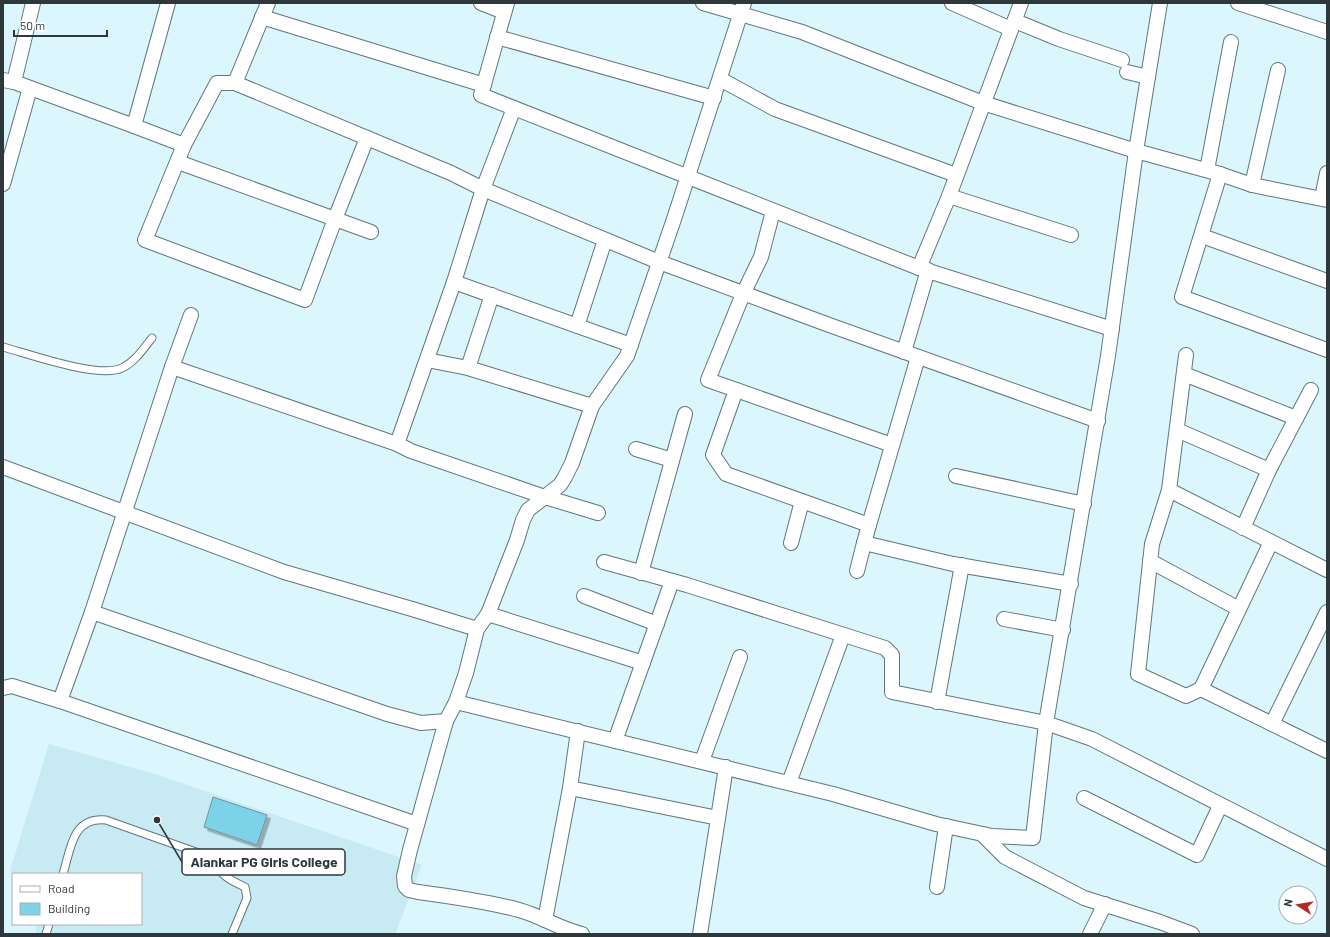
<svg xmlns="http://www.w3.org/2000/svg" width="1330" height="937" viewBox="0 0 1330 937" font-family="Barlow,sans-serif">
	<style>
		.built { fill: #c7eaf3 }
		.building { fill: #7cd3e7; stroke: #789096; filter: url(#shadow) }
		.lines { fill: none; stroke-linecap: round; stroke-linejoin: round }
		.lane-casing { stroke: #5f777d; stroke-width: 9 }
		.street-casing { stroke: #5f777d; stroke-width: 16 }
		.lane { stroke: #fff; stroke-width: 7 }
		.street { stroke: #fff; stroke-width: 14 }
		.leader { fill: none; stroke: #2e383b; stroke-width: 1.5 }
		.callout-dot { fill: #2e383b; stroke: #fff; stroke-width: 1.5 }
		.callout { fill: #fff; stroke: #2e383b; stroke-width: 1.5 }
		.callout-label { font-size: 14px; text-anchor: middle; font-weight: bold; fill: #2e383b }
	</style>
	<defs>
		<filter id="shadow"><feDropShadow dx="3.5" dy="3.5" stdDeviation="0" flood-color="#0004"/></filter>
	</defs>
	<rect width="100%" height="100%" fill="#dbf6fc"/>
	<polygon class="built" points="49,744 155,774 422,865 395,934 35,934 37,924 141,924 141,874 19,874 10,871"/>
	<polygon class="building" points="213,797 267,815 257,845 204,827"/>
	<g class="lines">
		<g class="lane-casing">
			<g id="lane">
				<path d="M3 347C29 354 99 379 122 368 135 362 143 349 152 338"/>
				<path d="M63 874C71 848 72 817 106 820L210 857C221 875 227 879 245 887L247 898 232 934"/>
				<polyline points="46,934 49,924"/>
			</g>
		</g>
		<g class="street-casing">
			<g id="street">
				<polyline points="481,3 504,12"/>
				<polyline points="507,3 481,95 919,268 1112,329"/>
				<polyline points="703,3 802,32 983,103 1136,151 1220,174 1252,185 1327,200"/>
				<polyline points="744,3 674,219 627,356 592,406 572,463 565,477 560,485 528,510 523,520 517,540 488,614 477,629 466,673 456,702 833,794 936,824 992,836 1033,838 1046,723 1108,356 1136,151 1160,3"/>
				<polyline points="952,3 1011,29"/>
				<polyline points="1238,3 1327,32"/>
				<polyline points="262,17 484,85"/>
				<polyline points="1015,21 1059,39 1122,60"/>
				<polyline points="497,37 714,98"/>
				<polyline points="1127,72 1148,77"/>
				<polyline points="720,79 775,109 956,175"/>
				<polyline points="3,80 14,82 134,126 168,3"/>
				<polyline points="14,82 33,3"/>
				<polyline points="235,83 451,173 483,189 659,262 832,326 1098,421"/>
				<polyline points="514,108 483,189 454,282 397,444 411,451 545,497 598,513"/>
				<polyline points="134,126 184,145 217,83 235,83 268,3"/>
				<polyline points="184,145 145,240 305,300 335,219 371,232"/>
				<polyline points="178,162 335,219 367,138"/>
				<polyline points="1207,170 1231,42"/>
				<polyline points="1220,174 1182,297 1327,350"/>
				<polyline points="3,184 30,88"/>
				<polyline points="1252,185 1278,70"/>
				<polyline points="949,196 1071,235"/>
				<polyline points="1322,198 1327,173"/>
				<polyline points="773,211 761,257 743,294 708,380 892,445"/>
				<polyline points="1202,236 1327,281"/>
				<polyline points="919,268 949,196 1021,3"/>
				<polyline points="454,282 631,345"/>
				<polyline points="577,326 605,240"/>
				<polyline points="904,352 928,270"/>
				<polyline points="1186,355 1169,490 1152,544 1138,674 1186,696 1201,689"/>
				<polyline points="427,360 468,368 592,406"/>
				<polyline points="172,367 191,315"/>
				<polyline points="468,368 492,295"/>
				<polyline points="1184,374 1296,418"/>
				<polyline points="736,390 713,455 726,474 869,525 918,357"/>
				<polyline points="1177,430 1269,470"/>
				<polyline points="636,449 672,460"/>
				<polyline points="3,467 284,572 412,609 477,629"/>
				<polyline points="956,476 1084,504"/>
				<polyline points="1169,490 1327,570"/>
				<polyline points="869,525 864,543 953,564 1071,584"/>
				<polyline points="1243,528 1269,470 1311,390"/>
				<polyline points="1271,542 1201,689 1327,751"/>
				<polyline points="791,543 802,501"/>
				<polyline points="1150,561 1239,609"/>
				<polyline points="604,562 687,585 885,648 892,655 892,692 1046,723 1092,739 1327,859"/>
				<polyline points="857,571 864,543"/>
				<polyline points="641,573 685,414"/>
				<polyline points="584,596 657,624"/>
				<polyline points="92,612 387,714 421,723 446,721 456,702"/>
				<polyline points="488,614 643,663"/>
				<polyline points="1004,619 1063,630"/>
				<polyline points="3,688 12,686 60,701 417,824"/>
				<polyline points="60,701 92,612 172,367 397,444"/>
				<polyline points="937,702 962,565"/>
				<path d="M446 721 410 850 404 876 405 886 409 890 418 892C448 896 489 902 519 910 541 916 560 929 582 934"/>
				<polyline points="1272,724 1327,612"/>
				<polyline points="615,741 672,581"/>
				<polyline points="702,761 740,657"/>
				<polyline points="789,783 843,635"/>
				<polyline points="570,788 718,818"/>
				<polyline points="1084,798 1197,855 1220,806"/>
				<polyline points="982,834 1005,857 1084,898 1160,922 1192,934"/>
				<polyline points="937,887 946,826"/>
				<polyline points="545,920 570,788 578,731"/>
				<polyline points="700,934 726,767"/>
				<polyline points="1090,934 1105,904"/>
			</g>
		</g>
		<use href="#lane" class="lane"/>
		<use href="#street" class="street"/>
	</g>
	<path class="leader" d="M157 820L182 862"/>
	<circle class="callout-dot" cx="157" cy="820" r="4"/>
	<rect class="callout" x="182" y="849" width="163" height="26" rx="4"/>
	<g class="callout-label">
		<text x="264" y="867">Alankar PG Girls College</text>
	</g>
	<rect width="1330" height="937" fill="none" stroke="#2e383b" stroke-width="8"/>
	<rect x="12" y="873" width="130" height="52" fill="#ffffff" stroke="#abafb1"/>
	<rect x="20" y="886" width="20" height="6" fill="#ffffff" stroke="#abafb1"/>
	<text x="48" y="893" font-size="12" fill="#2e383b">Road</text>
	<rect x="20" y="903" width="20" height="12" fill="#7cd3e7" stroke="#abafb1"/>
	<text x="48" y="913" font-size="12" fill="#2e383b">Building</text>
	<g transform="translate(1298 905) rotate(282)"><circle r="19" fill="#ffffff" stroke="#abafb1"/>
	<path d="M0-3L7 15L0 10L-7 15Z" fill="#b62820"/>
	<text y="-6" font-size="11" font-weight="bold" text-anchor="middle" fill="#2e383b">N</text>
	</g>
	<path d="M14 30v6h93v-6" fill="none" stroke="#2e383b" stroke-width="2"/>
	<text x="20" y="30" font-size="12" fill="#2e383b" stroke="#ffffff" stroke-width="3" paint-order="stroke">50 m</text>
</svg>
